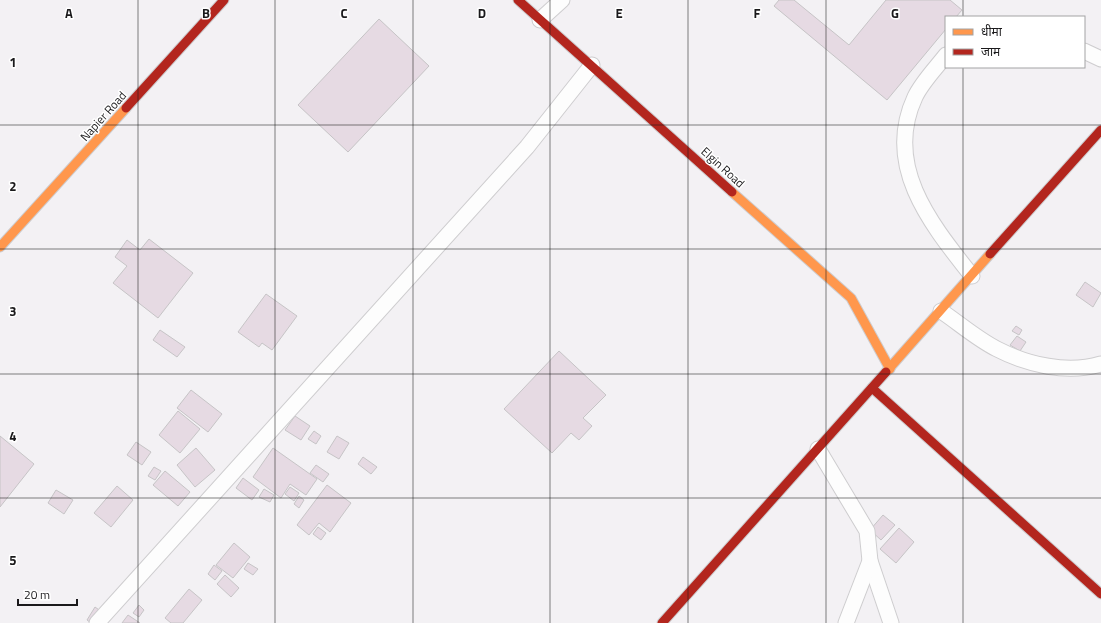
<svg xmlns="http://www.w3.org/2000/svg" width="1101" height="623" viewBox="0 0 1101 623" font-family="'Titillium Web','Noto Sans Devanagari',sans-serif">
	<style>
		.building { fill: #e6dae3; stroke: #c6c4c6 }
		.lines { fill: none; stroke-linecap: round; stroke-linejoin: round }
		.street-casing { stroke: #cecdcf; stroke-width: 17 }
		.slow-casing { stroke: #cecdcf; stroke-width: 11 }
		.jam-casing { stroke: #cecdcf; stroke-width: 11 }
		.street { stroke: #fdfdfd; stroke-width: 15 }
		.slow { stroke: #ff974d; stroke-width: 9 }
		.jam { stroke: #b3261e; stroke-width: 9 }
		.grid { fill: none; stroke: #1a191b; stroke-width: 1; stroke-opacity: 0.55 }
		.labels { text-anchor: middle; dominant-baseline: central; stroke-width: 3; stroke-linejoin: round; paint-order: stroke }
		.street-label { font-size: 12px; fill: #1a191b; stroke: #fff }
		.grid-label { font-size: 13px; text-anchor: middle; font-weight: bold; fill: #1a191b; stroke: #fff; stroke-width: 3; stroke-linejoin: round; paint-order: stroke }
	</style>
	<rect width="100%" height="100%" fill="#f3f1f4"/>
	<g class="building">
		<polygon points="779,0 794,0 849,45 886,0 950,0 962,10 956,17 946,17 946,29 887,100 774,6"/>
		<polygon points="379,19 429,66 348,152 298,105"/>
		<polygon points="149,239 193,273 158,318 113,283 127,266 115,257 127,240 140,250"/>
		<polygon points="1085,282 1101,293 1093,307 1076,295"/>
		<polygon points="266,294 297,316 272,350 262,343 259,347 238,332"/>
		<polygon points="1016,326 1022,330 1019,335 1012,331"/>
		<polygon points="160,330 185,347 177,357 153,340"/>
		<polygon points="1017,336 1026,342 1020,351 1010,345"/>
		<polygon points="559,351 606,395 583,418 592,426 579,440 571,433 552,453 504,409"/>
		<polygon points="191,390 222,414 208,432 177,408"/>
		<polygon points="178,411 200,429 180,453 159,435"/>
		<polygon points="295,416 310,426 301,440 285,430"/>
		<polygon points="314,431 321,436 316,444 308,439"/>
		<polygon points="0,436 34,464 0,507"/>
		<polygon points="337,436 349,443 339,459 327,452"/>
		<polygon points="136,442 151,452 142,465 127,455"/>
		<polygon points="196,448 215,470 195,487 177,465"/>
		<polygon points="273,448 317,479 306,495 290,484 281,498 253,477"/>
		<polygon points="363,457 377,467 371,474 358,464"/>
		<polygon points="316,465 329,474 323,482 310,473"/>
		<polygon points="154,467 161,471 155,480 148,476"/>
		<polygon points="165,471 190,492 178,506 153,485"/>
		<polygon points="243,478 259,490 252,500 236,488"/>
		<polygon points="327,485 351,503 330,532 319,523 309,535 297,525"/>
		<polygon points="117,486 133,500 111,527 94,513"/>
		<polygon points="290,487 299,493 294,501 285,494"/>
		<polygon points="264,489 274,495 270,502 259,497"/>
		<polygon points="56,490 73,500 64,514 48,503"/>
		<polygon points="299,496 304,500 299,508 294,504"/>
		<polygon points="883,515 895,525 881,540 870,530"/>
		<polygon points="318,527 326,533 321,540 313,534"/>
		<polygon points="899,528 914,542 896,563 880,549"/>
		<polygon points="234,543 250,557 233,578 216,565"/>
		<polygon points="248,563 258,569 253,575 244,569"/>
		<polygon points="214,565 222,571 215,580 208,574"/>
		<polygon points="225,575 239,588 231,597 217,584"/>
		<polygon points="189,589 202,600 183,623 171,623 165,618"/>
		<polygon points="139,605 144,610 139,617 133,613"/>
		<polygon points="95,607 106,615 91,623 87,620"/>
		<polygon points="128,615 140,623 122,623"/>
	</g>
	<g class="lines">
		<g class="street-casing">
			<g id="street">
				<polyline points="540,20 562,0"/>
				<polyline points="1084,51 1101,59"/>
				<path d="M946 55C936 68 922 82 915 97 883 166 931 224 972 276"/>
				<path d="M941 311C959 323 977 339 997 349 1028 365 1067 374 1101 364"/>
				<polyline points="818,449 867,531 870,561 891,623"/>
				<polyline points="97,623 527,147 592,65"/>
				<polyline points="846,623 870,561"/>
			</g>
		</g>
		<g class="slow-casing">
			<g id="slow">
				<polyline points="732,192 851,298 890,369"/>
				<polyline points="0,247 126,108"/>
				<polyline points="886,372 990,254"/>
			</g>
		</g>
		<g class="jam-casing">
			<g id="jam">
				<polyline points="518,0 732,192"/>
				<polyline points="126,108 224,0"/>
				<polyline points="990,254 1101,130"/>
				<polyline points="872,388 1101,594"/>
				<polyline points="662,623 886,372"/>
			</g>
		</g>
		<use href="#street" class="street"/>
		<use href="#slow" class="slow"/>
		<use href="#jam" class="jam"/>
	</g>
	<path class="grid" d="M138 0V623M275 0V623M413 0V623M550 0V623M688 0V623M826 0V623M963 0V17M963 67V623M0 125H1101M0 249H1101M0 374H1101M0 498H1101"/>
	<g class="labels">
		<g class="street-label">
			<text transform="translate(103 116) rotate(-48)">Napier Road</text>
			<text transform="translate(723 167) rotate(42)">Elgin Road</text>
		</g>
	</g>
	<g class="grid-label">
		<text x="69" y="18">A</text>
		<text x="206" y="18">B</text>
		<text x="344" y="18">C</text>
		<text x="482" y="18">D</text>
		<text x="619" y="18">E</text>
		<text x="757" y="18">F</text>
		<text x="895" y="18">G</text>
		<text x="13" y="67">1</text>
		<text x="13" y="191">2</text>
		<text x="13" y="316">3</text>
		<text x="13" y="441">4</text>
		<text x="13" y="565">5</text>
	</g>
	<rect x="945" y="16" width="140" height="52" fill="#ffffff" stroke="#a3a3a4"/>
	<rect x="953" y="29" width="20" height="6" fill="#ff974d" stroke="#a3a3a4"/>
	<text x="981" y="36" font-size="12" fill="#1a191b">धीमा</text>
	<rect x="953" y="49" width="20" height="6" fill="#b3261e" stroke="#a3a3a4"/>
	<text x="981" y="56" font-size="12" fill="#1a191b">जाम</text>
	<path d="M18 599v6h59v-6" fill="none" stroke="#1a191b" stroke-width="2"/>
	<text x="24" y="599" font-size="12" fill="#1a191b" stroke="#ffffff" stroke-width="3" paint-order="stroke">20 m</text>
</svg>
